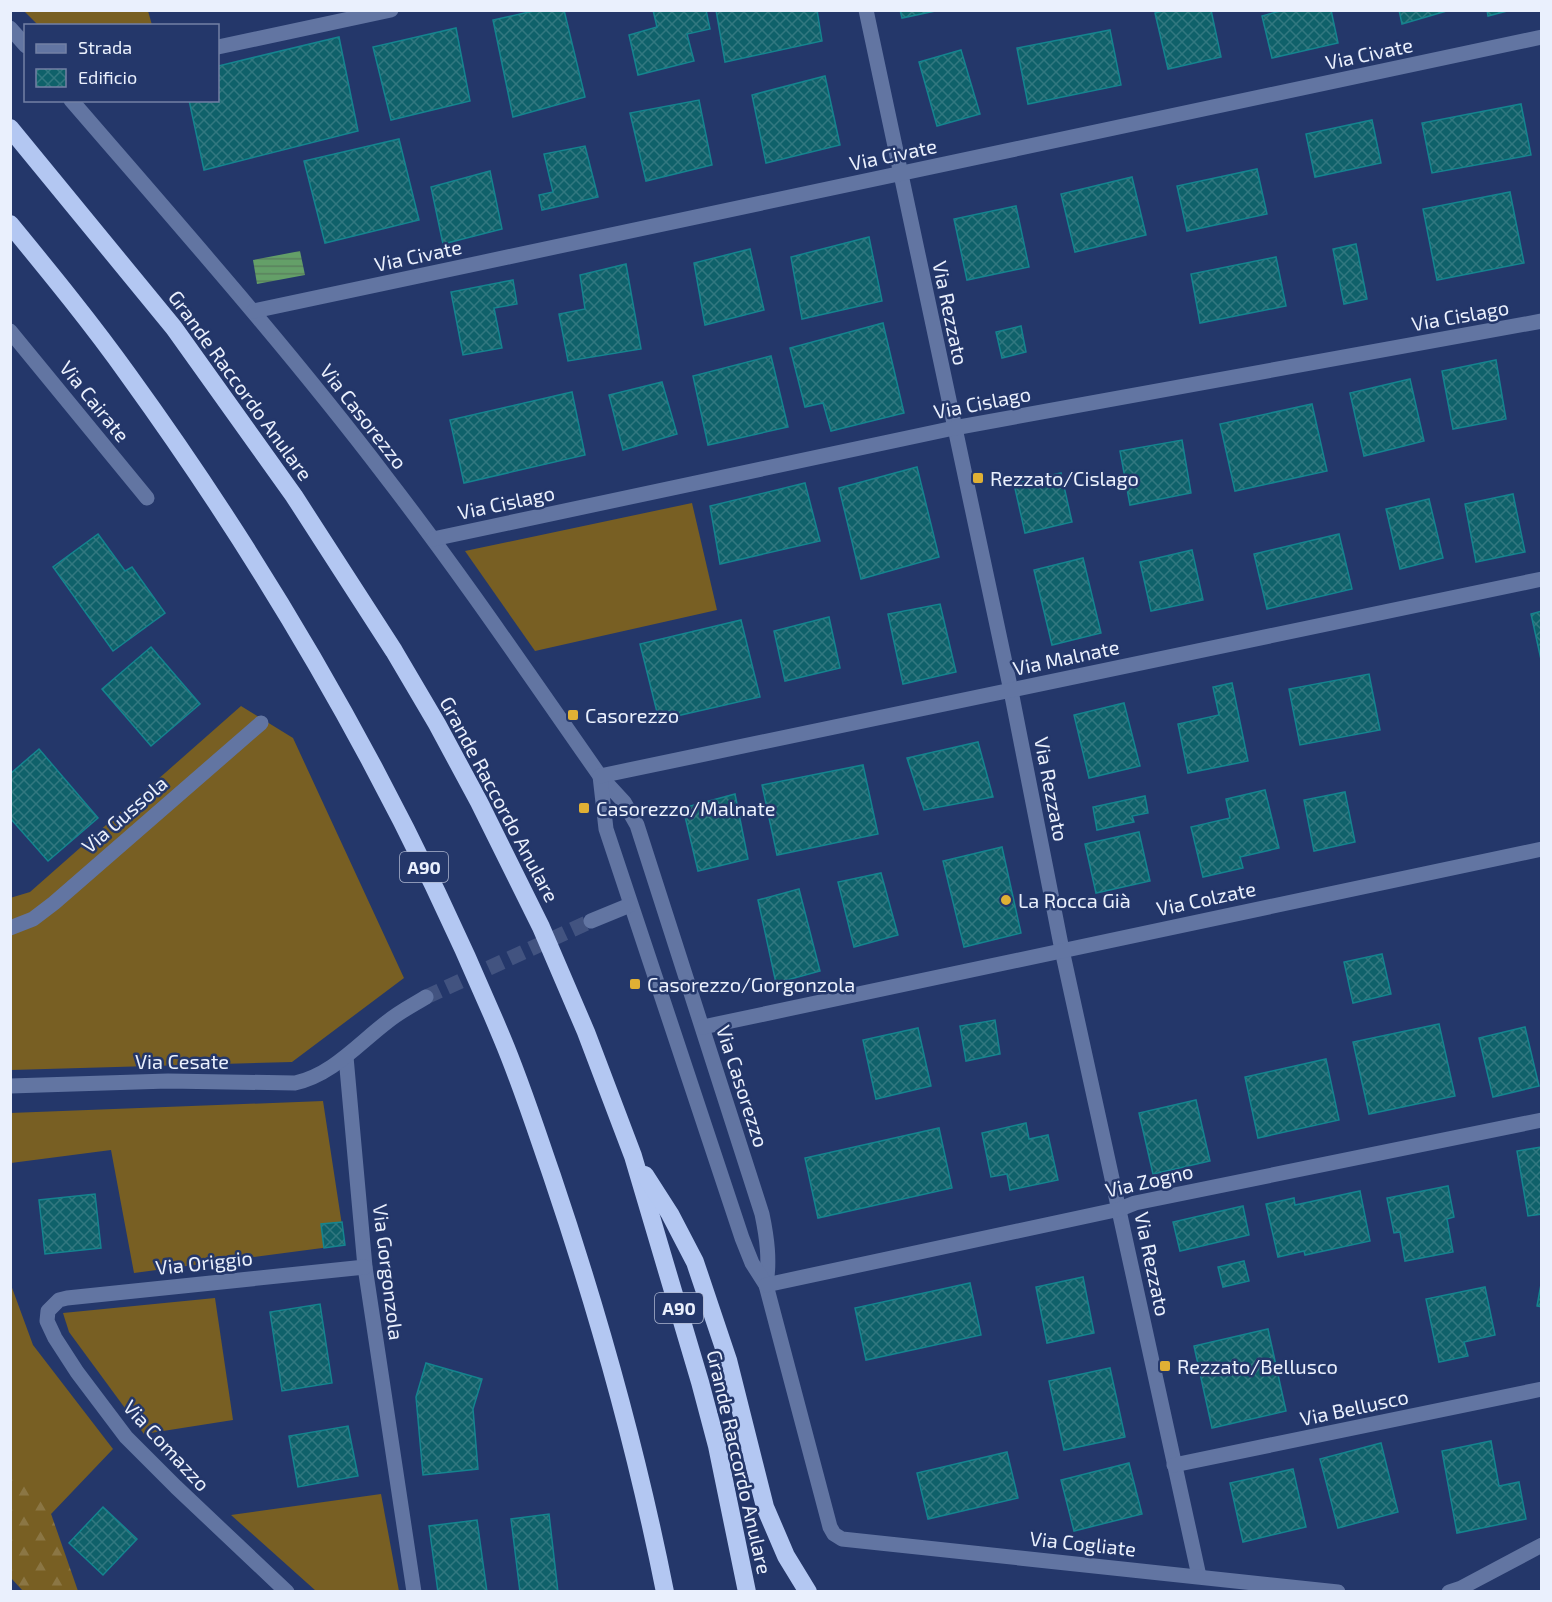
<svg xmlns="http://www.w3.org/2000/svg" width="1552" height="1602" viewBox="0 0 1552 1602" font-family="'Exo 2',sans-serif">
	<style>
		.grass { fill: #785f23 }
		.forest { fill: url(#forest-firs) }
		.water { fill: url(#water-rules) }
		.building { fill: url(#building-cross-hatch); stroke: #15848f; stroke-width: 1.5 }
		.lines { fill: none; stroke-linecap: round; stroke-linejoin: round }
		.minor-tunnel { stroke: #425380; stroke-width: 15; stroke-dasharray: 15 8; stroke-linecap: butt }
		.minor { stroke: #6275a2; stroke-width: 15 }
		.highway { stroke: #b3c7f2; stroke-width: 18 }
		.poi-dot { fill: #e0b034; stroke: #24376a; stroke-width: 2 }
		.labels { text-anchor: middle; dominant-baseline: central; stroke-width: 5; stroke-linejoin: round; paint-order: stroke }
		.shield { fill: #24376a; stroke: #afb8d1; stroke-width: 1.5 }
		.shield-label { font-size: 18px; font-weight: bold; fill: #eaf0fd }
		.street-label { font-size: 20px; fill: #eaf0fd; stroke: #24376a }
		.poi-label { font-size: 20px; fill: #eaf0fd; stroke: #24376a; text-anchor: start }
	</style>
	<defs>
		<pattern id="forest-firs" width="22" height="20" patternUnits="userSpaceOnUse" patternTransform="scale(1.5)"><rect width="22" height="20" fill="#785f23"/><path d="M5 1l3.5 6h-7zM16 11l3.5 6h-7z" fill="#8b7644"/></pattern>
		<pattern id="water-rules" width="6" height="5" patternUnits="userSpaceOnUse" patternTransform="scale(1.5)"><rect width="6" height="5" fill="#649f68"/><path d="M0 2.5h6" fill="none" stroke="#5a815e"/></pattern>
		<pattern id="building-cross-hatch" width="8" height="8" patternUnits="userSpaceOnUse" patternTransform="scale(1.5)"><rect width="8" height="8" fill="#0f616a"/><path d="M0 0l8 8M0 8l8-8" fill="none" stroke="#327880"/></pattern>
	</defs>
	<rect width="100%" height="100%" fill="#24376a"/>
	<g class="grass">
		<polygon points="24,11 148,11 152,25 38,25"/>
		<polygon points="692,503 717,610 535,651 465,551"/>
		<polygon points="241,706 293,738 404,978 292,1062 11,1070 10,898 30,892"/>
		<polygon points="323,1101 345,1245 134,1273 111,1150 11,1163 10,1113"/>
		<polygon points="11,1285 33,1345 113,1449 11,1556"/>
		<polygon points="215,1298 233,1420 144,1434 69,1332 63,1313"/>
		<polygon points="381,1494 399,1591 316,1591 231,1515"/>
	</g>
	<polygon class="forest" points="11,1458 42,1488 78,1591 23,1591 11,1578"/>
	<polygon class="water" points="300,251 305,275 257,284 253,260"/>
	<g class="building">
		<polygon points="538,10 564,10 585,97 513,117 493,20"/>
		<polygon points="653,10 706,10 710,29 687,34 694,61 638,75 629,35 657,27"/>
		<polygon points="716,10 817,10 822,41 725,62"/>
		<polygon points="900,10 940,10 902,18"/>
		<polygon points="1166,10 1211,10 1221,57 1168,69 1155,13"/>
		<polygon points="1284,10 1331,10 1338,43 1272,58 1262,16"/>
		<polygon points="1399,10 1450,10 1402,24"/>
		<polygon points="1487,10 1511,10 1488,16"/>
		<polygon points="456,28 470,101 391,120 373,47"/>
		<polygon points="1110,30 1121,85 1028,104 1017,48"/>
		<polygon points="339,37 358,131 204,170 189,100 218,100 218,66"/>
		<polygon points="961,50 980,114 937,126 919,62"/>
		<polygon points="825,76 840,145 766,163 752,95"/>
		<polygon points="699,100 712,165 646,181 630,113"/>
		<polygon points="1521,104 1531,155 1432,173 1422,123"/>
		<polygon points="1372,120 1381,163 1315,177 1306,134"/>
		<polygon points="399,139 419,220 325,243 304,161"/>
		<polygon points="585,146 598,197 542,210 539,195 553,192 544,154"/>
		<polygon points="1257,169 1267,214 1187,231 1177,186"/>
		<polygon points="490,171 502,229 443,244 431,187"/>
		<polygon points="1132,177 1146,235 1075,252 1061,194"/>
		<polygon points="1510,192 1524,263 1437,280 1423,209"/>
		<polygon points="1016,206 1029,267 967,280 954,219"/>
		<polygon points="869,237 882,301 802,319 791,257"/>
		<polygon points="1356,244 1367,299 1344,304 1333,249"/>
		<polygon points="750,249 764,310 705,325 694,263"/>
		<polygon points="1276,257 1286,306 1200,323 1191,274"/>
		<polygon points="626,264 641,349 568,361 559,314 585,309 580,275"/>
		<polygon points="513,280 517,304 494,308 502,348 463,355 451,292"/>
		<polygon points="883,323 904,413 831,431 823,403 805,407 790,348"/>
		<polygon points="1021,326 1026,352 1002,358 996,332"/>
		<polygon points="771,356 788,427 708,445 693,376"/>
		<polygon points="1496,360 1506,419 1453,429 1442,371"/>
		<polygon points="1410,379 1424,441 1364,456 1350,393"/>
		<polygon points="662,382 677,434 623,450 609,395"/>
		<polygon points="572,392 585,455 464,483 450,420"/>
		<polygon points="1312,404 1327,471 1235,491 1220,424"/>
		<polygon points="1182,440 1191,493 1130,505 1120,451"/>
		<polygon points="917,467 939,557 861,579 839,488"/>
		<polygon points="1061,473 1072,522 1025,533 1014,484"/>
		<polygon points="805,483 820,541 720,564 710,506"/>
		<polygon points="1513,494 1525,552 1476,562 1465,504"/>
		<polygon points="1429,499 1443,558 1400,569 1386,509"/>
		<polygon points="98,534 125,571 132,567 165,613 113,651 53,567"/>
		<polygon points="1339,534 1352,589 1267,609 1254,554"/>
		<polygon points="1192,550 1203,600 1151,611 1140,562"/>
		<polygon points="1083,558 1101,633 1052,645 1034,570"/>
		<polygon points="940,604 956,672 903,684 888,614"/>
		<polygon points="1542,611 1542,664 1531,614"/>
		<polygon points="829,617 840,668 785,681 774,631"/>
		<polygon points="741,620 760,697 659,720 640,644"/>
		<polygon points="151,647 200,704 151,746 102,689"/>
		<polygon points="1369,674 1380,730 1300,745 1289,689"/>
		<polygon points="1232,683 1248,761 1188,773 1178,724 1219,715 1213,687"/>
		<polygon points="1124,703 1140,766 1089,778 1074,715"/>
		<polygon points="978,742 993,797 924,810 907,758"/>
		<polygon points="39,749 98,818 48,861 10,818 10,774"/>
		<polygon points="863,765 878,834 777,855 762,785"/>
		<polygon points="1265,790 1279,848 1240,857 1243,868 1203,877 1191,827 1230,818 1226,799"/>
		<polygon points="1345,792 1355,842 1314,851 1304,800"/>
		<polygon points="735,794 748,859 698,871 683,808"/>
		<polygon points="1145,796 1148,813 1132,816 1134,822 1097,830 1093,807"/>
		<polygon points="1139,832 1150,881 1096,893 1085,844"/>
		<polygon points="1002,847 1021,933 964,947 943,861"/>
		<polygon points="881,873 898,935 854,947 838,882"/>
		<polygon points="799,889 820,971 776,983 758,900"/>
		<polygon points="1382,954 1391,994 1353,1003 1344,962"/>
		<polygon points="995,1020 1000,1054 966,1061 960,1026"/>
		<polygon points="1439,1024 1455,1096 1369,1114 1353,1042"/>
		<polygon points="1525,1027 1539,1086 1493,1097 1479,1038"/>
		<polygon points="918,1028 931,1086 876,1099 863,1040"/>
		<polygon points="1326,1059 1339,1120 1258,1138 1245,1077"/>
		<polygon points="1196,1100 1210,1161 1153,1174 1139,1113"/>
		<polygon points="1026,1123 1029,1139 1048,1135 1058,1180 1010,1190 1007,1174 991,1177 982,1133"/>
		<polygon points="939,1128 952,1188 818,1218 805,1158"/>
		<polygon points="1542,1147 1542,1214 1528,1216 1517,1151"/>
		<polygon points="1448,1186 1454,1217 1447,1219 1453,1252 1405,1261 1400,1232 1394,1233 1387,1198"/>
		<polygon points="1360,1191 1370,1241 1305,1255 1304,1251 1278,1257 1266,1204 1294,1198 1295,1205"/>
		<polygon points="95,1194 101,1248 45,1254 39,1200"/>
		<polygon points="1243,1206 1249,1235 1180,1251 1173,1222"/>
		<polygon points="342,1222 345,1245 324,1248 321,1224"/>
		<polygon points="1244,1261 1249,1281 1223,1287 1218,1267"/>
		<polygon points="1083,1277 1094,1333 1047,1343 1036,1287"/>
		<polygon points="1542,1279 1542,1307 1537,1306"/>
		<polygon points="970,1283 981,1335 866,1360 855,1308"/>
		<polygon points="1485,1287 1495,1335 1464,1342 1468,1356 1439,1362 1426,1299"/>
		<polygon points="320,1304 332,1383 282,1391 270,1312"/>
		<polygon points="1268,1329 1286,1411 1212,1428 1194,1346"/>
		<polygon points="426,1363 482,1379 473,1409 478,1469 423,1475 416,1397"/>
		<polygon points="1110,1368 1125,1437 1064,1450 1049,1381"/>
		<polygon points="348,1426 358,1476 298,1487 289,1436"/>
		<polygon points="1491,1441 1499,1486 1519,1482 1526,1519 1457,1533 1442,1451"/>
		<polygon points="1381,1443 1398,1512 1338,1528 1320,1459"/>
		<polygon points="1007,1452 1018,1498 928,1519 917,1473"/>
		<polygon points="1129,1463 1142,1514 1074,1531 1061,1480"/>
		<polygon points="1293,1469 1306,1527 1243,1542 1230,1483"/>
		<polygon points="103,1507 137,1539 103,1575 69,1543"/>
		<polygon points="549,1514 558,1592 520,1592 511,1519"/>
		<polygon points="477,1520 487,1592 438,1592 429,1526"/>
	</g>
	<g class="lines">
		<polyline class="minor-tunnel" points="426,997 591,921"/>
		<g class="minor">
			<polyline points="866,10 1011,691 1062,950 1199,1576"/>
			<polyline points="10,28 26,46"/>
			<polyline points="218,47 391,10"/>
			<path d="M71 100C178 224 287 347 386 477 461 574 530 676 600 776L624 802 637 825 762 1214C767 1238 770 1260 766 1285"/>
			<polyline points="254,311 1542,37"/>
			<polyline points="10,331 147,498"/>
			<polyline points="433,539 954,428 1542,321"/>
			<polyline points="600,776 606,829 742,1238 752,1263 766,1285 830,1527 834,1534 842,1539 1338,1592"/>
			<polyline points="600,776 1542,579"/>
			<polyline points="591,921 630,905"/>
			<polyline points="10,928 33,919 54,903 261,723"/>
			<polyline points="703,1027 1542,849"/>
			<polyline points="346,1057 365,1267 414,1592"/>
			<path d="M10 1086 168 1081 295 1083C332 1075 358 1044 387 1022 399 1012 413 1005 426 997"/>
			<polyline points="766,1285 1120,1209 1135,1203 1542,1120"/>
			<polyline points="1174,1465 1542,1389"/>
			<polyline points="287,1592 176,1487 126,1437 77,1372 55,1338 47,1321 48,1311 59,1300 67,1298 365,1267"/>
			<polyline points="1449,1592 1461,1588 1542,1545"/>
		</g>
		<g class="highway">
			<polyline points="10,128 174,328 294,496 394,651 437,724 479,802 541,927 586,1032 633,1156 700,1382 717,1446 747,1592"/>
			<path d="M10 224C51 274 92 324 129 376 278 582 404 803 502 1038 521 1083 536 1130 552 1176 598 1312 637 1451 665 1592"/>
			<polyline points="645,1175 670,1214 695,1262 728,1360 765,1507 786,1556 808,1592"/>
		</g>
	</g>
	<g class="poi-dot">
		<rect x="972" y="472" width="12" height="12" rx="3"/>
		<rect x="567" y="709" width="12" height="12" rx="3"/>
		<rect x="578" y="802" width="12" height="12" rx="3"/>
		<circle cx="1006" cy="900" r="6"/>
		<rect x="629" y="978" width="12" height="12" rx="3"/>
		<rect x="1159" y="1360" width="12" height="12" rx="3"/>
	</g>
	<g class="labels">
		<g class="shield">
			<rect x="400" y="852" width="48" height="30" rx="4.5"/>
			<rect x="655" y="1293" width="48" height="30" rx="4.5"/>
		</g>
		<g class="shield-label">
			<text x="424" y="867">A90</text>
			<text x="679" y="1308">A90</text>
		</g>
		<g class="street-label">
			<text transform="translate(1369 53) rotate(-12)">Via Civate</text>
			<text transform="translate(893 154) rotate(-12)">Via Civate</text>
			<text transform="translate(418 255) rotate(-12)">Via Civate</text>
			<text transform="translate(951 313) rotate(78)">Via Rezzato</text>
			<text transform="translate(1460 315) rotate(-10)">Via Cislago</text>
			<text transform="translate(241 385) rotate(54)">Grande Raccordo Anulare</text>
			<text transform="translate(95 401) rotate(51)">Via Cairate</text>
			<text transform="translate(982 402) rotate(-11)">Via Cislago</text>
			<text transform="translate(364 416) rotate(52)">Via Casorezzo</text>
			<text transform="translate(506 502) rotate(-12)">Via Cislago</text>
			<text transform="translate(1066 657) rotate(-12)">Via Malnate</text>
			<text transform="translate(1052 789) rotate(79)">Via Rezzato</text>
			<text transform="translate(500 799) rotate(62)">Grande Raccordo Anulare</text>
			<text transform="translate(124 814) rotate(-41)">Via Gussola</text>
			<text transform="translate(1206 898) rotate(-12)">Via Colzate</text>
			<text x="182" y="1061">Via Cesate</text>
			<text transform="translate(743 1086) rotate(72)">Via Casorezzo</text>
			<text transform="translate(1149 1180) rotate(-13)">Via Zogno</text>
			<text transform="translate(204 1262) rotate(-6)">Via Origgio</text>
			<text transform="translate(1153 1264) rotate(78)">Via Rezzato</text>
			<text transform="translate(389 1272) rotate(83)">Via Gorgonzola</text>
			<text transform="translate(1354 1407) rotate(-12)">Via Bellusco</text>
			<text transform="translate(167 1445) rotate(47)">Via Comazzo</text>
			<text transform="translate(740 1462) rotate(77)">Grande Raccordo Anulare</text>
			<text transform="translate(1083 1543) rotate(6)">Via Cogliate</text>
		</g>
		<g class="poi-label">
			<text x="990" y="478">Rezzato/Cislago</text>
			<text x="585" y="715">Casorezzo</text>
			<text x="596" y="808">Casorezzo/Malnate</text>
			<text x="1018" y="900">La Rocca Già</text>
			<text x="647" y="984">Casorezzo/Gorgonzola</text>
			<text x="1177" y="1366">Rezzato/Bellusco</text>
		</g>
	</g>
	<rect width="1552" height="1602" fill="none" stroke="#eaf0fd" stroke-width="24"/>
	<rect x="24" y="24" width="195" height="78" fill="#24376a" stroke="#7381a5" stroke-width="1.5"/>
	<rect x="36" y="44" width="30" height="9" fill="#6275a2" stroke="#7381a5" stroke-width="1.5"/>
	<text x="78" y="54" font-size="18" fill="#eaf0fd">Strada</text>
	<rect x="36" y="69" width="30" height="18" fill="url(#building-cross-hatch)" stroke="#7381a5" stroke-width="1.5"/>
	<text x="78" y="84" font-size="18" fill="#eaf0fd">Edificio</text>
</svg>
